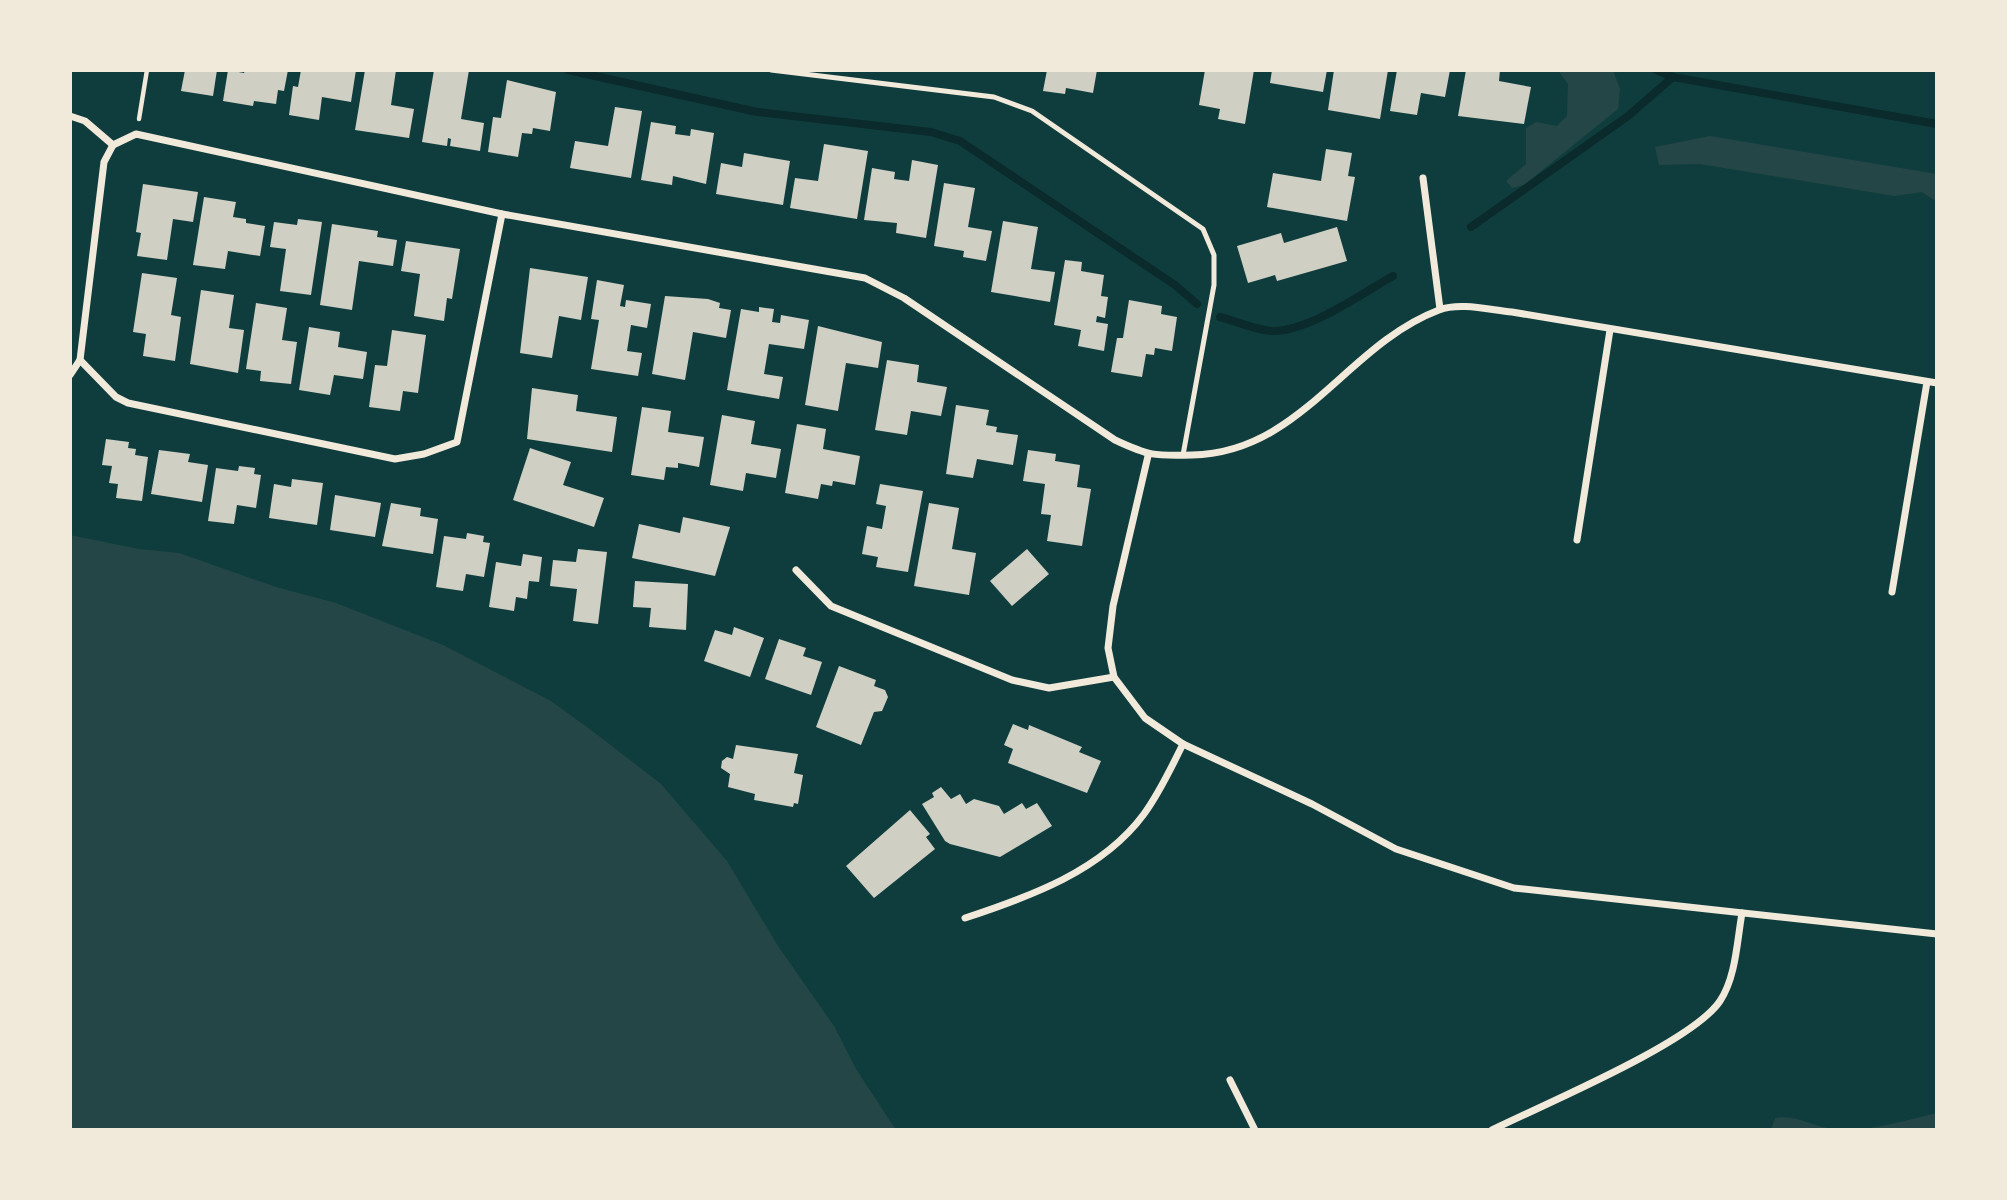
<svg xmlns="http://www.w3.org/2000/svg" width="2007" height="1200" viewBox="0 0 2007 1200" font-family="'PT Serif',serif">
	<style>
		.green { fill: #244646 }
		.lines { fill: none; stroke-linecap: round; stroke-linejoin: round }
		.stream { stroke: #0a2a2b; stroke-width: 8 }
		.building { fill: #cfcfc3 }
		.path { stroke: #f1e9da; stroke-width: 4.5 }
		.service { stroke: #f1e9da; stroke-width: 5 }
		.minor { stroke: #f1e9da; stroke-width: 7 }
	</style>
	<rect width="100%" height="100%" fill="#0f3d3e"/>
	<g class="green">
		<polygon points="1558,70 1613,70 1620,89 1618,109 1524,185 1512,188 1506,181 1526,164 1526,128 1536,122 1557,126 1567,116 1568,84"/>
		<polygon points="1710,136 1937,174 1937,202 1922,192 1894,196 1700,164 1659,165 1655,147"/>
		<polygon points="70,535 139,549 179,553 276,587 336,603 443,645 551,701 595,733 661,784 727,861 778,946 834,1026 856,1069 896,1130 70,1130"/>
		<path d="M1937 1113V1130H1771L1775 1118C1796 1114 1813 1127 1834 1129 1866 1133 1906 1120 1937 1113Z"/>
	</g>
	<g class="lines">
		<g class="stream">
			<polyline points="568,70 757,112 931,132 960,141 1175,285 1197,304"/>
			<polyline points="1656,70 1673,77 1937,124"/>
			<polyline points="1471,227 1628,116 1673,77"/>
			<path d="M1220 317C1236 321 1257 331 1274 331 1311 330 1361 294 1393 276"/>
		</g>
	</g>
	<g class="building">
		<polygon points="185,70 217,70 213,96 181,91"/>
		<polygon points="228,70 244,73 245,70 288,70 284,91 278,90 276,104 254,101 253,106 223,101"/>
		<polygon points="301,70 356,70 351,102 322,97 319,120 289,115 293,86 298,87"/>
		<polygon points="365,70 396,70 391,105 414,109 409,138 355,130"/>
		<polygon points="434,70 469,70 461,119 484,123 480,151 450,146 451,139 448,138 447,146 422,142"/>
		<polygon points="1047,70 1097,70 1093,93 1066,88 1065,94 1043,91"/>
		<polygon points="1205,70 1254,70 1245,124 1218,119 1220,109 1199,105"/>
		<polygon points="1272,70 1327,70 1323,92 1270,83"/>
		<polygon points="1334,70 1388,70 1380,119 1328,110"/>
		<polygon points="1397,70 1450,70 1445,97 1421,93 1417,115 1390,111"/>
		<polygon points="1466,70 1500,70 1499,81 1531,87 1524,124 1458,116"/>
		<polygon points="507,80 556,92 550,131 533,128 532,134 522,133 518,157 488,152 493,117 501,118"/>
		<polygon points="615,107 642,111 631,178 570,168 575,141 608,146"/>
		<polygon points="651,122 676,126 675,134 690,136 691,129 714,133 706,184 673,176 672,185 641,180"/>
		<polygon points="824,144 868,151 857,219 790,208 795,178 818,181"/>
		<polygon points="1326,149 1352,153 1348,176 1355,177 1347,221 1267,207 1273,173 1321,181"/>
		<polygon points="744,153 790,161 783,205 716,194 721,163 742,167"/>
		<polygon points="912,160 938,165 926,238 896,233 897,223 864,220 872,168 895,172 894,179 909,181"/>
		<polygon points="944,183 975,188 968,227 992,231 986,261 963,257 964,251 934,246"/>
		<polygon points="143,184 198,192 193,222 173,219 167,260 137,256 141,233 136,232"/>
		<polygon points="204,197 236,202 233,217 246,219 246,223 265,226 260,256 228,251 225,269 193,265"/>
		<polygon points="298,219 322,222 311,295 280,291 286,249 270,247 274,222 297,225"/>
		<polygon points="1003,221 1038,227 1031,269 1055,272 1050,302 991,292"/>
		<polygon points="332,224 378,231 377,237 397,240 393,266 359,261 352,310 320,305"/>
		<polygon points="1337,227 1347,261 1277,281 1275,275 1248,283 1237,246 1281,233 1284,243"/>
		<polygon points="406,241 460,249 452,299 447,298 444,321 414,316 420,274 401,271"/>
		<polygon points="1065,260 1082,262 1081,271 1104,275 1101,296 1108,297 1105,318 1097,316 1096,322 1108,324 1104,351 1078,346 1081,330 1054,325"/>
		<polygon points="530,268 588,277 581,320 559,316 552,358 520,353"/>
		<polygon points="142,273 177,278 171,315 181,317 175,361 143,356 146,334 133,332"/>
		<polygon points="597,280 624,285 620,306 625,307 626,300 651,304 647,328 631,325 627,351 642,353 638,376 591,369 599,320 591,319"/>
		<polygon points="201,290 234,295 229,328 244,330 238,373 190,364"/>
		<polygon points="665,296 708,299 720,303 719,308 731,310 726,338 693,332 685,380 652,374"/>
		<polygon points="1129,300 1162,306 1161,314 1177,317 1172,351 1155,348 1154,355 1146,354 1142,377 1111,372 1117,338 1123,338"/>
		<polygon points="256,303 287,308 282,340 297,342 291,384 260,381 261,371 246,369"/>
		<polygon points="759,307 774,309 772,322 780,323 781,315 809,320 804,349 769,344 764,374 783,377 779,399 727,390 741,309 759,312"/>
		<polygon points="818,326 882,342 878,368 846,363 838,411 805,405"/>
		<polygon points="309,327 340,332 338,347 367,352 363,379 334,375 330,395 299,390"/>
		<polygon points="392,330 426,335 418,393 403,391 400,411 369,407 375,365 387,366"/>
		<polygon points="887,360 919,365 917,382 947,387 941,416 911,411 907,435 875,430"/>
		<polygon points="532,388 578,395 576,411 617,417 612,452 527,439"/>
		<polygon points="956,405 989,410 986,425 997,427 996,432 1018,435 1013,465 977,459 973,478 946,474"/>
		<polygon points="642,407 671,411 668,432 704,437 699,467 678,463 678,468 666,467 664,480 631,475"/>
		<polygon points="722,415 755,421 751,444 781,449 776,478 746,473 743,491 710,485"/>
		<polygon points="797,424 826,429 823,449 860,456 855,485 833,481 832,486 821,484 818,499 785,493"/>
		<polygon points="106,439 129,442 128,448 136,449 135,455 148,457 142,501 116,498 118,484 109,483 112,466 102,465"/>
		<polygon points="530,448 571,462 563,485 604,498 594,527 513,500"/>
		<polygon points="159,450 190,454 188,462 208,465 202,502 151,494"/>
		<polygon points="1028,450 1056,454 1055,461 1080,465 1077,487 1091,489 1082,546 1047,541 1051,515 1041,514 1045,484 1023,481"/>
		<polygon points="239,466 255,468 254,474 261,475 256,508 237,505 234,524 208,521 216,468 238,471"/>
		<polygon points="292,479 323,483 317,525 269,518 274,484 291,487"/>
		<polygon points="880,484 923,491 908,572 876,567 878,557 862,554 867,526 882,529 886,506 876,504"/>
		<polygon points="335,495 381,503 375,537 330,530"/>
		<polygon points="391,503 421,508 420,516 438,519 433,554 382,546"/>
		<polygon points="929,503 959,508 952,549 976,553 969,595 914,586"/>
		<polygon points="683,517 730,527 715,576 632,558 639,524 680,533"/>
		<polygon points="467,533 484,536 483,542 490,543 484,577 466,574 463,591 436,587 444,536 466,539"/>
		<polygon points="578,549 607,552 598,624 573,621 577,589 550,586 553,560 576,562"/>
		<polygon points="1027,549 1049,574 1012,606 990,581"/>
		<polygon points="523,554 542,557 539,582 529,581 527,599 516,597 514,611 489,607 496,562 521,566"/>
		<polygon points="635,581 688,584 686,630 649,627 651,608 633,607"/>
		<polygon points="734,627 764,638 750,677 704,661 715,630 732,635"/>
		<polygon points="779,639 806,648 803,656 822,662 811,695 765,679"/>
		<polygon points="839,666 876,680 874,686 885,690 888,697 882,711 874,712 861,745 816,727"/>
		<polygon points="1013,724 1028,730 1029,725 1082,747 1079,752 1101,761 1087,793 1008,763 1013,749 1004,745"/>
		<polygon points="736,745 798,754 794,773 803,775 798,804 794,803 793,807 754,800 755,794 728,787 730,774 721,768 722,761 727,757 733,759"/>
		<polygon points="941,787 951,799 960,794 966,804 974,799 999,806 1004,814 1022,803 1026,809 1037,803 1052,826 1000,857 950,844 945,841 922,804 934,797 932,793"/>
		<polygon points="910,810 930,834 926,837 935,849 874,898 846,866"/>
	</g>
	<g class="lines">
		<polyline class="path" points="139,119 147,70"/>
		<polyline class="service" points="771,70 994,97 1032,111 1203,229 1214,255 1214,285 1183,455"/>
		<g class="minor">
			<polyline points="70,116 85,121 113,145"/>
			<polyline points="1423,178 1440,309"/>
			<polyline points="80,360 116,397 128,403 395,459 424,454 457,442 502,214"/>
			<path d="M70 375 80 360 104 162 113 145 136 134 502 214 865 278 904 298 1115 440C1149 456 1154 456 1192 455 1301 453 1346 345 1439 310 1460 302 1490 310 1512 312L1937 383"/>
			<polyline points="1148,456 1113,606 1108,648 1114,677 1145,718 1183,744 1312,804 1396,849 1514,888 1937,934"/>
			<polyline points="1577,540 1610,330"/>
			<polyline points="796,570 831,606 1012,680 1049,688 1114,677"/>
			<polyline points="1892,592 1927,382"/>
			<path d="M965 918C1029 897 1102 871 1144 814 1160 792 1171 768 1183 744"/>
			<polyline points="1230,1080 1255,1130"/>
			<path d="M1492 1130C1542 1105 1692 1043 1720 1001 1736 977 1737 941 1742 913"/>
		</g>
	</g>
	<rect width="2007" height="1200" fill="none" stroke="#f1e9da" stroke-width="144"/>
</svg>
